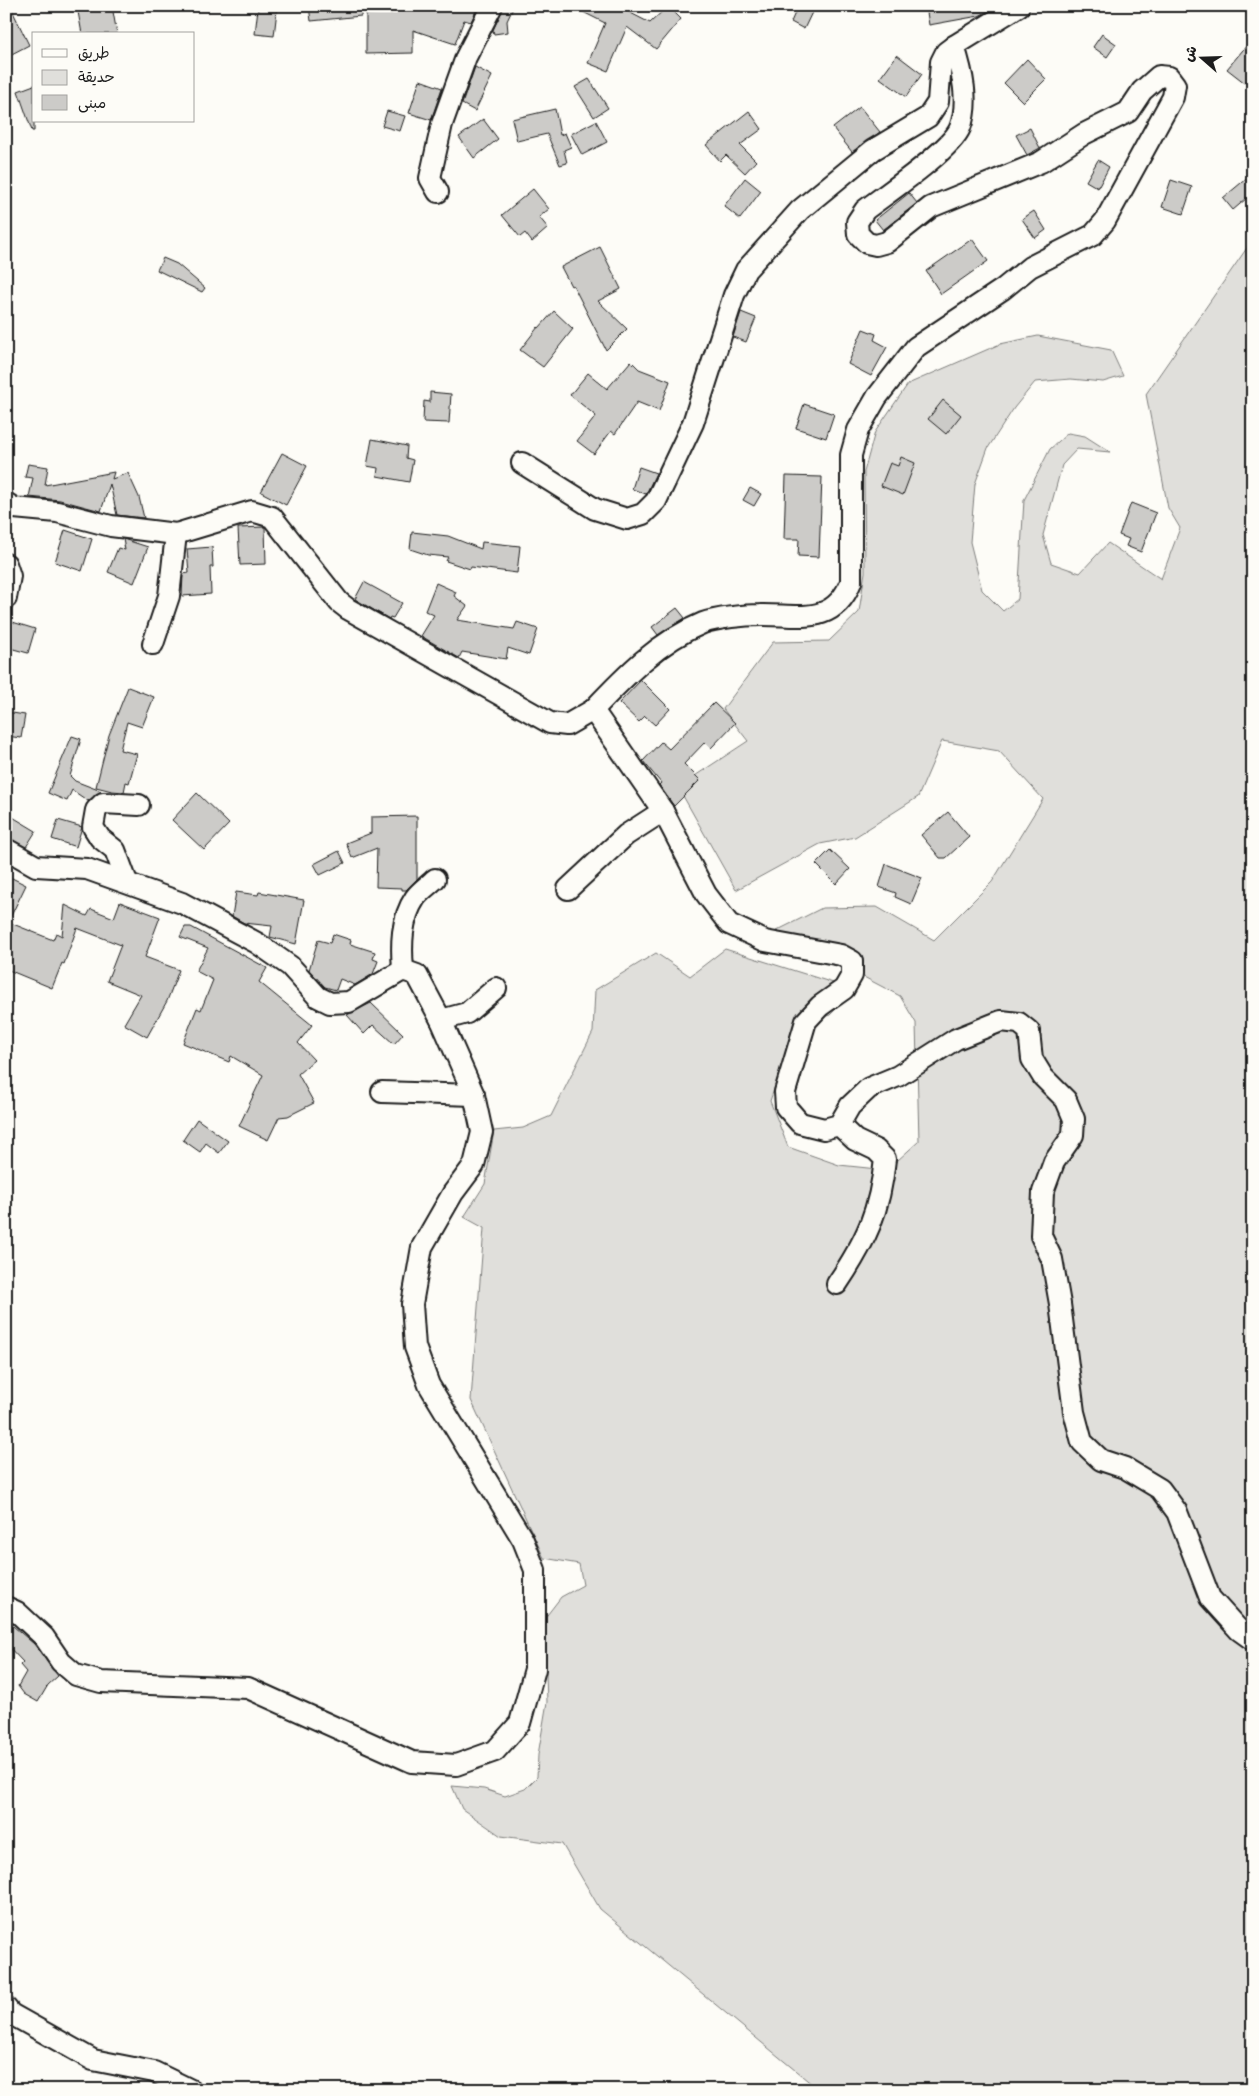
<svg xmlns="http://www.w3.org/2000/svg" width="1259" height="2096" viewBox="0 0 1259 2096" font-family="Delius,'Playpen Sans Arabic',sans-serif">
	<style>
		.green { fill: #e0dfdb; stroke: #7e7e7c }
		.building { fill: #cccbc8; stroke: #1c1c1c }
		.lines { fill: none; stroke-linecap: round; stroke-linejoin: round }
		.minor-casing { stroke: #1c1c1c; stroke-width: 24 }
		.minor { stroke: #fdfcf7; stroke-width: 20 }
	</style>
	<rect width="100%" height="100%" fill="#fdfcf7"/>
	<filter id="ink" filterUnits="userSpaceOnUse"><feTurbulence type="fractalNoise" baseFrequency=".02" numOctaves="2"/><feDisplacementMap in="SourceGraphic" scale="10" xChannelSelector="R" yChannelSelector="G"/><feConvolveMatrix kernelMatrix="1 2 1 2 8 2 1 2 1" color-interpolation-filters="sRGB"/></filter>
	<g filter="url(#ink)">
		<polygon class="green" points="1249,245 1253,247 1253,2090 819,2090 600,1909 562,1844 501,1836 462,1809 452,1786 484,1789 505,1796 525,1789 537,1777 538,1755 547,1702 544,1619 561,1597 583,1585 579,1564 544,1558 471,1400 484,1228 464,1217 485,1184 494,1131 523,1128 551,1116 593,1032 595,990 656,953 690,976 725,949 843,986 844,1001 830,1015 802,1023 783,1062 770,1101 788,1147 839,1165 887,1170 919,1141 916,1023 900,996 776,931 822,908 877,907 934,940 992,882 1043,799 999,751 942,741 918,797 855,837 820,844 736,890 678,787 748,741 723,709 773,642 829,641 859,612 865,572 864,472 875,432 908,384 1000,344 1038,336 1111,350 1123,376 1103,382 1071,379 1035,382 1014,408 988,448 975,484 970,542 982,590 1003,611 1018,599 1024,500 1050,449 1068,433 1085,436 1110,452 1077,449 1062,465 1043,535 1051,563 1080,573 1108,543 1161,579 1180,528 1168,508 1146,394"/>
		<g class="building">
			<polygon points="6,6 10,6 29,45 6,57"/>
			<polygon points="77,6 112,6 117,34 82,34"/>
			<polygon points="309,6 361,6 361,16 311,21"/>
			<polygon points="392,6 478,6 471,22 464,20 455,44 413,30 413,53 366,54 366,14 392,13"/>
			<polygon points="504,6 514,6 507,21 508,32 494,34 493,30"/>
			<polygon points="571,6 617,6 650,23 668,6 681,19 656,49 627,27 608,71 588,63 605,23"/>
			<polygon points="798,6 815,6 804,29 791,22"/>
			<polygon points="926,6 995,6 995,7 979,16 929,25"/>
			<polygon points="258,8 277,10 274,36 255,34"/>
			<polygon points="1102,34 1116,44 1107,57 1093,47"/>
			<polygon points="1253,38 1253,73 1245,83 1227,69"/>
			<polygon points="897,55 922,74 906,97 880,78"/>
			<polygon points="1027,59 1046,79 1023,102 1004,83"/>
			<polygon points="475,67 492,76 475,111 462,104"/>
			<polygon points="589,79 608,108 594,117 575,87"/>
			<polygon points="420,80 442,88 431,120 409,113"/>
			<polygon points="34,85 34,131 32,131 18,91"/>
			<polygon points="860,107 880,132 852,152 833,128"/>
			<polygon points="555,109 560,135 565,133 571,147 564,150 567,163 560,165 547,134 517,141 512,119"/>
			<polygon points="387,111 405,116 400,131 382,126"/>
			<polygon points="749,111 762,129 740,145 756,161 745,173 726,155 720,161 706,145"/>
			<polygon points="483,119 498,139 474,158 459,137"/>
			<polygon points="596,121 607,142 582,155 571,134"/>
			<polygon points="1030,128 1040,148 1027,155 1016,135"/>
			<polygon points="1098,160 1109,167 1098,188 1086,181"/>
			<polygon points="1253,173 1253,193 1233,210 1223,198"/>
			<polygon points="745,178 761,191 740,219 724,206"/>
			<polygon points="1171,180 1192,187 1183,214 1162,207"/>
			<polygon points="533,189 549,209 539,217 548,228 532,242 525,233 520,237 502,215"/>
			<polygon points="909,193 917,203 883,230 875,220"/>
			<polygon points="1034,211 1046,230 1035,238 1022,219"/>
			<polygon points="972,239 988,261 941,294 926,271"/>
			<polygon points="600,247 621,289 598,301 627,329 606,350 573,285 571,286 561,267"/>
			<polygon points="163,258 177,264 205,288 202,292 157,270"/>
			<polygon points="554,311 573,329 543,367 520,350 538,327 539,328"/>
			<polygon points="741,312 756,318 746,342 733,337"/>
			<polygon points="863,329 876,334 874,340 887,347 871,376 848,364"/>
			<polygon points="631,361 639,369 670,381 659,411 637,402 615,434 611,431 594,454 577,441 596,416 570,395 588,373 607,389"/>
			<polygon points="430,392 451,394 449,423 423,422 424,401 430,402"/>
			<polygon points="943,400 961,415 946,434 928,419"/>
			<polygon points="804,404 834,414 826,438 796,428"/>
			<polygon points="372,439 407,446 406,458 413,460 409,482 377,476 378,468 367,466"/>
			<polygon points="282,453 307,466 286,505 261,492"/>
			<polygon points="901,457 915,463 903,495 881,486 890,463 898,466"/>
			<polygon points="28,464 48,467 45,485 114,472 112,479 128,473 139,497 144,518 117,515 110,484 101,511 60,500 29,497 33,478 25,477"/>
			<polygon points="639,467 656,473 646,494 632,489"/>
			<polygon points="786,476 822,477 819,557 798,556 799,539 784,539"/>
			<polygon points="750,488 761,494 754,506 743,500"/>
			<polygon points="1131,503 1156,513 1141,552 1126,546 1129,539 1119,535"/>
			<polygon points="265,527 266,564 240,565 238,528"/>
			<polygon points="65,530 92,539 82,571 55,562"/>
			<polygon points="412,532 448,536 481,549 482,542 520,546 517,573 471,567 470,569 446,561 448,557 428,555 410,549"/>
			<polygon points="123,539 148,547 134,583 108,572 118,548 125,550"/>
			<polygon points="212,547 213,567 210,567 211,594 182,596 183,574 189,573 187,549"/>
			<polygon points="364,582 402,603 393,618 390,617 389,619 355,599"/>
			<polygon points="436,583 456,592 454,596 467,606 457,620 514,629 517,622 538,629 529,655 508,648 506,659 462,652 459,658 421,636 434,615 425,611"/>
			<polygon points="677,608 685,618 658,635 652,627"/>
			<polygon points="6,620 35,629 28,653 6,647"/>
			<polygon points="641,680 670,709 655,725 645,716 639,722 619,703"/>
			<polygon points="128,687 154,697 142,727 127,722 120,750 137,754 129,783 126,782 124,792 112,791 96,787 109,735"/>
			<polygon points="714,703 735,723 711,748 705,742 684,764 700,780 674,806 659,785 661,783 643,761 661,742 669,749"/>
			<polygon points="6,712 25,715 21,738 6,736"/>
			<polygon points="72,736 81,739 70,776 75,781 101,791 88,801 72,790 67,801 48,793"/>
			<polygon points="197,793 229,824 204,850 172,820"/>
			<polygon points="948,812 969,837 946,858 940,858 921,835"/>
			<polygon points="11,816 36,831 26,847 6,837 6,824"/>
			<polygon points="417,816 417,879 406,890 402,890 402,888 376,887 377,848 352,858 346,843 371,833 371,817"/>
			<polygon points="58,820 82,827 76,847 52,839"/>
			<polygon points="830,850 850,869 836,884 816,864"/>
			<polygon points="339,851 345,863 320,875 314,864"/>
			<polygon points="886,864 922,878 911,904 895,897 896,893 879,887"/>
			<polygon points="6,875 26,885 8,922 53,940 56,933 62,936 65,905 87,916 91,909 114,918 120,902 160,917 145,957 179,970 167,1001 147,1037 124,1024 141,995 107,981 121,945 77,928 64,964 62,963 52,988 6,969"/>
			<polygon points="236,892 258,895 259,892 304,900 296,944 270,937 272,926 244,923 232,916"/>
			<polygon points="185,927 191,927 267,968 259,982 312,1025 298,1043 314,1060 298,1074 314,1103 288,1116 279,1117 268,1140 239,1126 263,1075 231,1056 229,1062 183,1043 197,1008 201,1010 213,980 196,971 208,948 180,937"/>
			<polygon points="333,934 351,940 350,944 375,952 373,959 378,961 373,974 355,985 340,979 336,990 325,987 309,970 318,940 330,943"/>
			<polygon points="371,1003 403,1034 394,1044 373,1025 364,1034 347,1015"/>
			<polygon points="197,1119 228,1141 219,1153 206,1143 200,1152 183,1140"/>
			<polygon points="6,1620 34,1644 58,1676 48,1685 38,1702 24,1694 18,1686 26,1672 20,1665 23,1662 6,1644"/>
		</g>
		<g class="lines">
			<g class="minor-casing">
				<g id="minor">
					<polyline points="954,46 1019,6"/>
					<polyline points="438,192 430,178 442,124 466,57 492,6"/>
					<path d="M522 463 595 509 627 519 643 514 656 501 693 423 734 295 746 270 800 210 873 150 928 117 938 102 941 62 946 52 954 46C962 71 970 102 960 128 951 150 886 194 865 210L857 222 858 234 867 243 876 245 887 242 931 207 1041 162 1084 134 1128 112 1142 91 1159 76 1169 77 1175 85 1173 97 1105 221 1093 235 1030 267 1003 289 916 347 877 397 858 430 851 455V582C833 627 798 614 760 615 746 615 716 618 703 623 659 641 625 676 593 710"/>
					<polyline points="6,503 14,508 57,512 111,526 176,534 252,511 272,517 339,602 348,609 550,723 567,725 593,710 663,811 706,894 729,924 765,941 841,955 852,961 852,975 844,989 820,1006 806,1021 785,1092 786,1107 800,1123 824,1129 839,1125 850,1106 869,1088 898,1076 956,1039 1001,1021 1019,1023 1029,1031 1032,1059 1043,1077 1066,1100 1074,1119 1073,1135 1054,1162 1043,1192 1041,1236 1052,1259 1060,1304 1074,1412 1082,1442 1101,1460 1125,1468 1160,1489 1177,1512 1210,1598 1239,1630 1253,1640"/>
					<polyline points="6,564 10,576 6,598"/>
					<polyline points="153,644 169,596 176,534"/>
					<polyline points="6,849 36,866 87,869 182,903 257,943 290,966 318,997 330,1003 349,1002 403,970 417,975 441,1020 474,1095 482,1132 474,1165 453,1193 422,1247 412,1304 415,1347 429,1385 523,1540 535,1570 535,1669 520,1723 495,1751 456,1765 412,1762 248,1688 101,1682 76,1675 61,1662 44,1637 17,1612 6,1607"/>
					<polyline points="127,882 115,850 100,838 93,827 96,810 103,803 139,805"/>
					<polyline points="568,889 626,835 663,811"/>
					<path d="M403 970C401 945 401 919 415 898 420 891 429 885 435 879"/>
					<polyline points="441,1020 467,1013 496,988"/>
					<polyline points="382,1092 474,1095"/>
					<path d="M837 1284C866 1241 880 1211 885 1159L876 1150 855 1140 839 1125"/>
					<polyline points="6,2008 11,2014 93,2060 154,2072 191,2090"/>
				</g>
			</g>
			<use href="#minor" class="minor"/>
		</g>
	</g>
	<rect width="1259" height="2096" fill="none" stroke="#fdfcf7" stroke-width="25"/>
	<rect x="12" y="12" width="1234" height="2071" fill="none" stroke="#1c1c1c" stroke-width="2" filter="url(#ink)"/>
	<rect x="32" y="32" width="162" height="90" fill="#fdfcf7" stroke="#a3a29f"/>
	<rect x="42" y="49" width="25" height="8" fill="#fdfcf7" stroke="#a3a29f"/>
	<text x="78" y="58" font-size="15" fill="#1c1c1c">طريق</text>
	<rect x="42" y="70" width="25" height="15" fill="#e0dfdb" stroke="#a3a29f"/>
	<text x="78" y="82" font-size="15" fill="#1c1c1c">حديقة</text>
	<rect x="42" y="95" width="25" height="15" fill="#cccbc8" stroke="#a3a29f"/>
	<text x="78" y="108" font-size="15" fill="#1c1c1c">مبنى</text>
	<g transform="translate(1202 58) rotate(290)" stroke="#fdfcf7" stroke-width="4" paint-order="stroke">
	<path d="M0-4L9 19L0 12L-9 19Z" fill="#1c1c1c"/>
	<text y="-8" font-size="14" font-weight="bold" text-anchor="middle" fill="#1c1c1c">ش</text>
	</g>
</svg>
